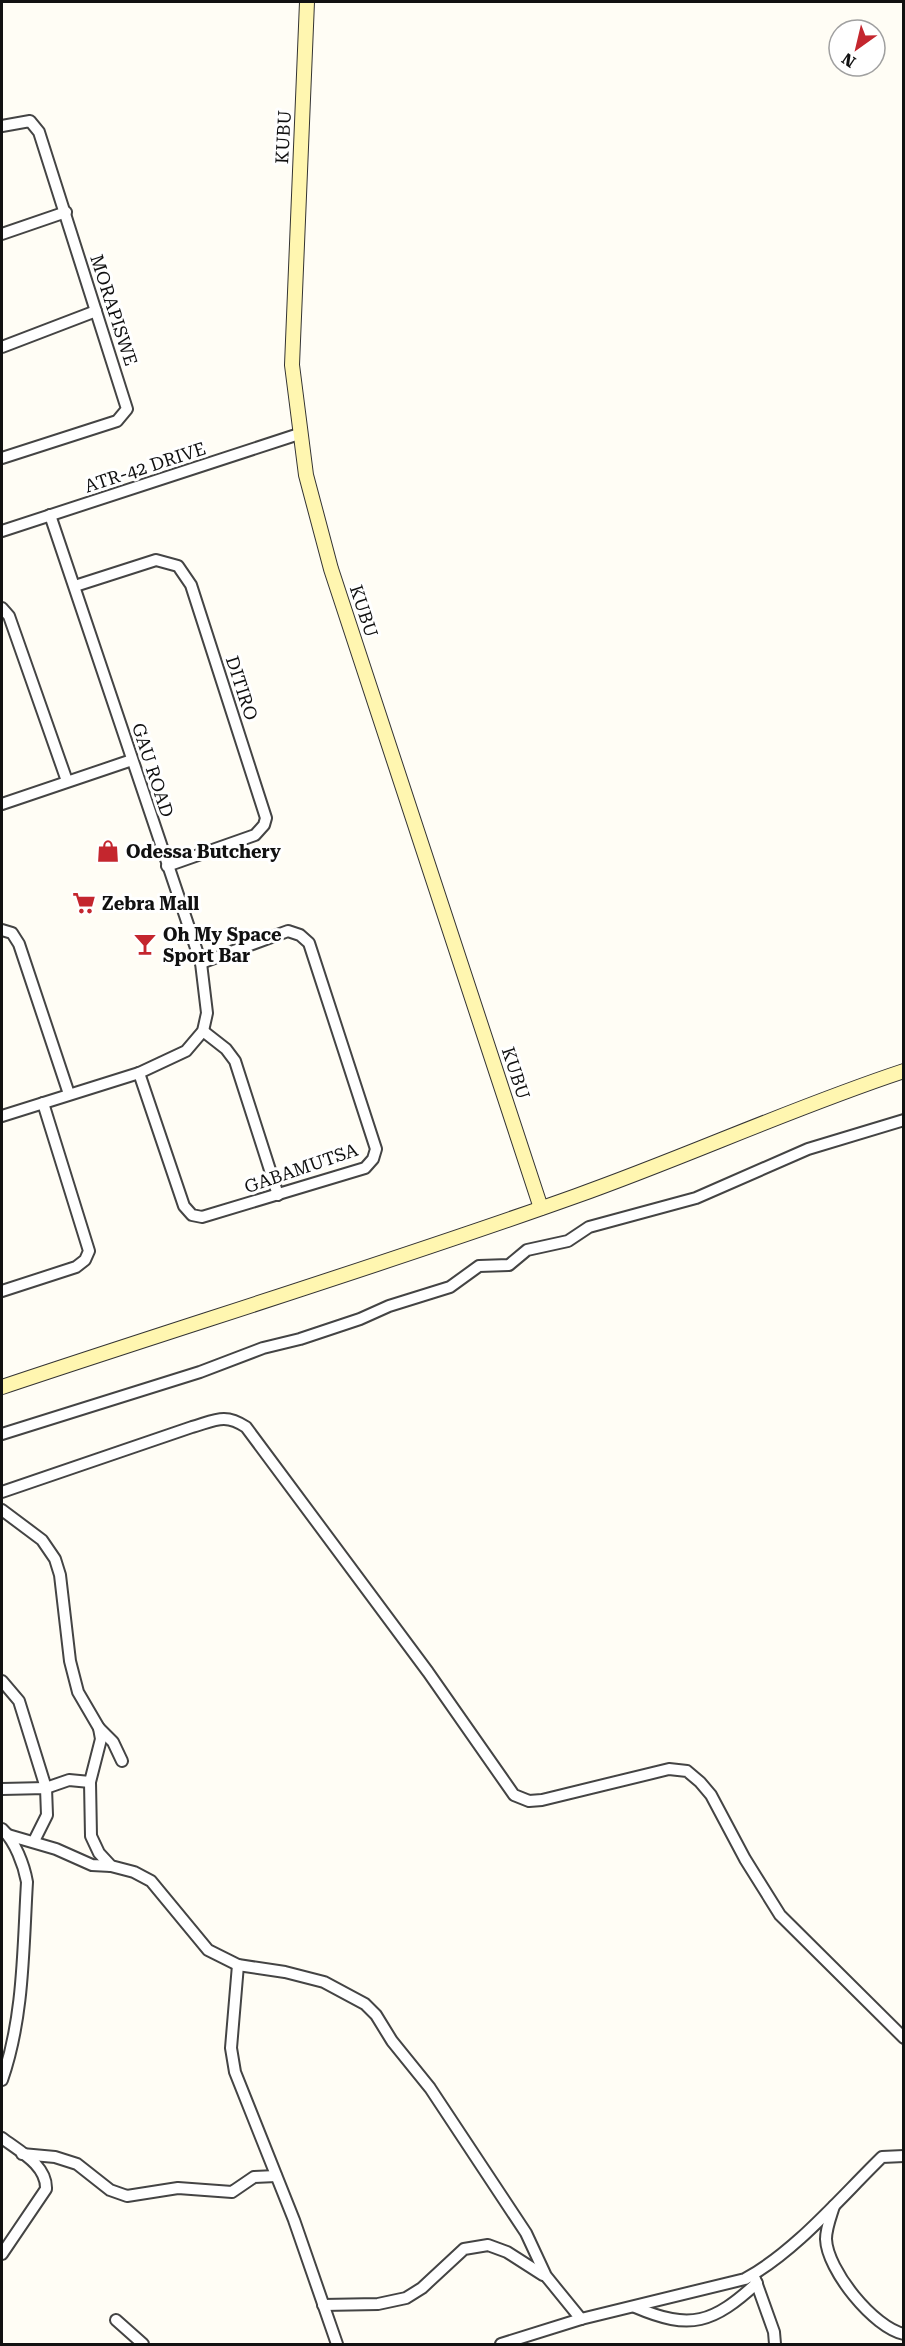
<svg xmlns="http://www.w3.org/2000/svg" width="905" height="2346" viewBox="0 0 905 2346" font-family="'Roboto Serif',serif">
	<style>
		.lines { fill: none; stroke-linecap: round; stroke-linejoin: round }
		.street-casing { stroke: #444; stroke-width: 14 }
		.secondary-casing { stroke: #333; stroke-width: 16 }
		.street { stroke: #fff; stroke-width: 10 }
		.secondary { stroke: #fff6b0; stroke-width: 14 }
		.labels { text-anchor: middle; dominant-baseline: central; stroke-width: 6; stroke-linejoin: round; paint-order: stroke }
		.street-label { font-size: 18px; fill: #111; stroke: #fff }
		.poi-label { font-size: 18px; font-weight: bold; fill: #111; stroke: #fff; text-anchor: start }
	</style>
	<rect width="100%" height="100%" fill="#fffdf5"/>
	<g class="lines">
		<g class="street-casing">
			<g id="street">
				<polyline points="2,126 30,121 39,132 127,409 117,421 2,458"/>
				<polyline points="2,234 66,212"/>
				<polyline points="2,347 96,311"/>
				<polyline points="2,531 299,434"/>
				<polyline points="75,586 156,560 178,566 191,585 266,818 264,825 255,835 167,866"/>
				<polyline points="2,608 9,616 67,781"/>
				<polyline points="2,804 132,760"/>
				<polyline points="2,930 12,933 19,944 69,1094"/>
				<polyline points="203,1031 226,1049 235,1061 278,1195"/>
				<polyline points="139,1073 184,1206 192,1215 202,1217 365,1168 373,1159 376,1149 309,943 300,935 288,931 201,963"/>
				<polyline points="2,1116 139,1073 186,1051 203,1031 207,1013 201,963 50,515"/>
				<polyline points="2,1291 76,1267 85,1260 89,1251 43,1103"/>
				<polyline points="2,1434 200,1372 263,1348 300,1339 360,1319 389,1306 450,1287 479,1266 509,1265 527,1250 568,1241 589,1227 696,1198 808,1149 904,1120"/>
				<path d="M2 1492 192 1427C216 1420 225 1413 246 1427L428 1672 514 1795 529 1801 542 1800 669 1769 687 1771 700 1782 711 1795 745 1859 780 1915 904 2038"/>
				<polyline points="2,1510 42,1540 55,1559 60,1575 70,1661 78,1692 99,1728 101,1739 90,1782 91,1836 99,1853 111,1866 134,1872 151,1881 208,1950 238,1965 285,1972 324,1982 365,2004 376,2015 392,2041 430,2088 526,2233 546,2276 581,2319"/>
				<polyline points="2,1681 19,1701 46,1788 69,1780 90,1782"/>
				<polyline points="99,1728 113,1742 122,1761"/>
				<polyline points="2,1789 46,1788 47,1815 34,1841"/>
				<path d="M2 1829C15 1841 24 1865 27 1882 23 1948 24 2017 2 2080"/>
				<polyline points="8,1835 56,1849 92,1865 111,1866"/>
				<polyline points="238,1965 231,2048 235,2072 294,2220 337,2344"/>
				<path d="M2 2138C19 2151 47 2165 46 2189L2 2254"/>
				<polyline points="22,2154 55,2157 77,2164 110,2190 127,2196 178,2188 232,2192 254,2177 276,2176"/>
				<path d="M834 2206C831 2216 826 2228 826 2239 827 2270 874 2328 904 2334"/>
				<polyline points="755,2279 774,2332 775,2344"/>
				<polyline points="323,2305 378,2304 406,2298 422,2288 464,2249 488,2245 507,2252 543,2275"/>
				<path d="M635 2307C691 2331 713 2323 757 2283"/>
				<polyline points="116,2320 143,2344"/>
				<path d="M501 2344 581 2319 745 2279C796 2251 840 2198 882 2157L904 2156"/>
			</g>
		</g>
		<g class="secondary-casing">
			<g id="secondary">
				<polyline points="307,2 292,365 306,475 331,569 541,1208"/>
				<path d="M2 1387C193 1323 386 1264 576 1196 686 1157 792 1108 904 1071"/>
			</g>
		</g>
		<use href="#street" class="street"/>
		<use href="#secondary" class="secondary"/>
	</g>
	<defs>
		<g id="shop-bare" transform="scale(1.8)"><path d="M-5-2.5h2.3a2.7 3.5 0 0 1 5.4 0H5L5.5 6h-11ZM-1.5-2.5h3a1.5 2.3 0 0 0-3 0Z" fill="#c4262e" stroke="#fff" stroke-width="2.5" paint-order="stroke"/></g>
		<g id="supermarket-bare" transform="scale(1.8)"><path d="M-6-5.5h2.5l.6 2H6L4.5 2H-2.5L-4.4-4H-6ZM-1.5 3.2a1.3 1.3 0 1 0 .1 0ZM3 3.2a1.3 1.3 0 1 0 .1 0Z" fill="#c4262e" stroke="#fff" stroke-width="2.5" paint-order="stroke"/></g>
		<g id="bar-bare" transform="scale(1.8)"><path d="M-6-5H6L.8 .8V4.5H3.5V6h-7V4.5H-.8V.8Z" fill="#c4262e" stroke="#fff" stroke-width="2.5" paint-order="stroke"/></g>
	</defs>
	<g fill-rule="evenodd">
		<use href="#shop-bare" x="108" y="851"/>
		<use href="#supermarket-bare" x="84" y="903"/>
		<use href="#bar-bare" x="145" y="944"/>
	</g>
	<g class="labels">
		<g class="street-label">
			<text transform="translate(283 137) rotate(-87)">KUBU</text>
			<text transform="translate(114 310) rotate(72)">MORAPISWE</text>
			<text transform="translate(145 467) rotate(-18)">ATR-42 DRIVE</text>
			<text transform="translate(364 611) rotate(72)">KUBU</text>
			<text transform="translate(242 688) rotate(72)">DITIRO</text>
			<text transform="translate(153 770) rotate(72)">GAU ROAD</text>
			<text transform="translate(516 1073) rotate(72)">KUBU</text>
			<text transform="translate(301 1168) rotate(-19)">GABAMUTSA</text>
		</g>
		<g class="poi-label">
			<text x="126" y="851">Odessa Butchery</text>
			<text x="102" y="903">Zebra Mall</text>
			<text x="163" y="934">Oh My Space<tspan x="163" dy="21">Sport Bar</tspan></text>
		</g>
	</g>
	<rect width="905" height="2346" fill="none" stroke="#111111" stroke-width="6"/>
	<g transform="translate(857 48) rotate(214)"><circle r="28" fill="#ffffff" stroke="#a0a0a0" stroke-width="1.5"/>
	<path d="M0-4.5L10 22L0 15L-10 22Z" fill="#c4262e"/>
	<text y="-9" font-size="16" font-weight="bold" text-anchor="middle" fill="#111111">N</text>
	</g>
</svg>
